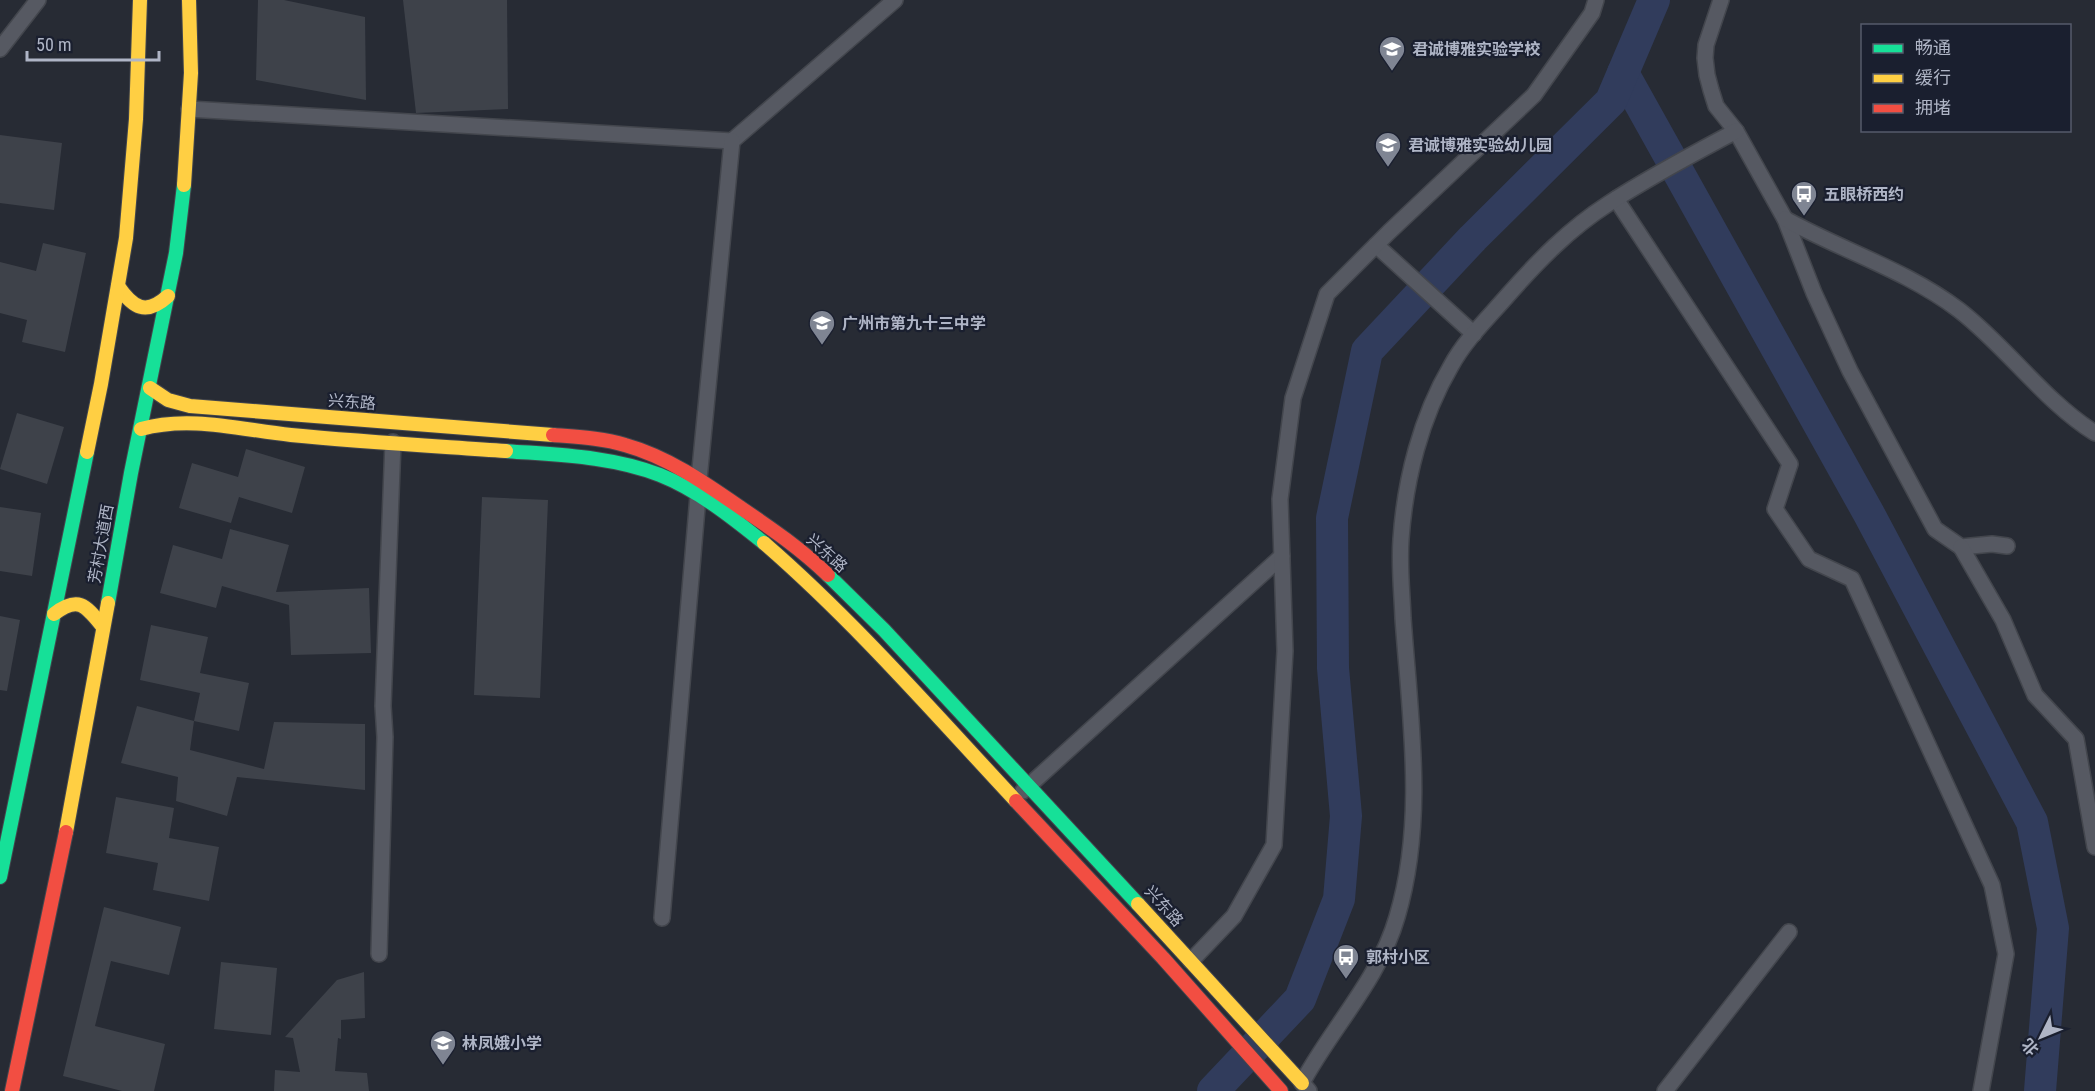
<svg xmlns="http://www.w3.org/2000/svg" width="2095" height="1091" viewBox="0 0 2095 1091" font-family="'Roboto Condensed','Noto Sans SC',sans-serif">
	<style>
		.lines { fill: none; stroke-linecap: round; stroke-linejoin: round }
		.river { stroke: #313c5c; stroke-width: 32 }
		.building { fill: #3e424a }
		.street-casing { stroke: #43464d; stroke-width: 18 }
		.fast-casing { stroke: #43464d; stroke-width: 16 }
		.slow-casing { stroke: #43464d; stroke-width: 16 }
		.jam-casing { stroke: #43464d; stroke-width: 16 }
		.street { stroke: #565962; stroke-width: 15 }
		.fast { stroke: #16e098; stroke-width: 14 }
		.slow { stroke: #ffcf43; stroke-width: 14 }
		.jam { stroke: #f24e42; stroke-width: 14 }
		.labels { text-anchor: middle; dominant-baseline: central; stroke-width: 4.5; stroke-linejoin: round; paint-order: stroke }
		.poi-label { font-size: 16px; font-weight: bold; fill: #afb5c6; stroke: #1a1f2f; text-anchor: start }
		.street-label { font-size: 16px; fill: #afb5c6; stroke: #1a1f2f }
	</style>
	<rect width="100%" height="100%" fill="#272b34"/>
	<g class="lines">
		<g class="river">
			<polyline points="1623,73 1869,514 2032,822 2053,928 2040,1091"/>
			<polyline points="1213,1091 1300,999 1339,899 1346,816 1333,668 1332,518 1367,351 1473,238 1611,101 1654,0"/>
		</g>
	</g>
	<g class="building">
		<polygon points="258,0 284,0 365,17 366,100 256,80"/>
		<polygon points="403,0 507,0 508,109 416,113"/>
		<polygon points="0,135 62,143 54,210 0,203"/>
		<polygon points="43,243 86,253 65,352 22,342 27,320 0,313 0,262 36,271"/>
		<polygon points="17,413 64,427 47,484 0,469"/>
		<polygon points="246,449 305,467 292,513 239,497 231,523 179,508 192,463 238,477"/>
		<polygon points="482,497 548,500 540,698 474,695"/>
		<polygon points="0,507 41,513 32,576 0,571"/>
		<polygon points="230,529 289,545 276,592 369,588 371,653 291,655 289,605 222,586 216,608 160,593 173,545 222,559"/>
		<polygon points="0,616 20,620 7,691 0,690"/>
		<polygon points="151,625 208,637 200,673 249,683 239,731 194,721 200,693 140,680"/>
		<polygon points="137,706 194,721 190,750 264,769 274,722 365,724 365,790 237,777 227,816 176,801 178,777 121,763"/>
		<polygon points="116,797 174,808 169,838 219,847 209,901 153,890 158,863 106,853"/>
		<polygon points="104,907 181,927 169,975 111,961 95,1026 165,1044 154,1091 122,1091 63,1076"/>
		<polygon points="221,962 277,968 271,1035 214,1029"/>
		<polygon points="364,972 365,1018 341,1020 341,1039 338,1038 335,1071 367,1073 369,1091 274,1091 275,1070 300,1072 293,1038 285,1037 337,980"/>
	</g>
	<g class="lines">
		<g class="street-casing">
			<g id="street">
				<polyline points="1721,0 1706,45 1705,58 1707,75 1711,90 1716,106 1736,131 1785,219 1814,293 1850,371 1935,529 1961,547 1992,544 2007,546"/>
				<polyline points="0,49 38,0"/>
				<polyline points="189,109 732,141 895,0"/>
				<polyline points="1616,199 1790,464 1775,509 1809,559 1852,579 1992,885 2006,954 1981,1091"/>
				<path d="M1785 219C1843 251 1906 270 1959 310 2007 347 2044 401 2095 433"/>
				<polyline points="1376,245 1474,334"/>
				<polyline points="699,479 732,141"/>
				<polyline points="1961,547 2003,620 2035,695 2076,739 2095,847"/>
				<polyline points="1023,791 1282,556"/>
				<polyline points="662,918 698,496"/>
				<polyline points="379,954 385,737 383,706 393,442"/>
				<polyline points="1191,961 1234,916 1274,845 1285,651 1280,499 1293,398 1327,294 1389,232 1534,95 1592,13 1596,0"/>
				<path d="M1309 1091 1302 1083C1332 1027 1379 980 1397 917 1426 820 1410 717 1403 618 1402 592 1399 565 1401 539 1405 480 1421 417 1451 366 1465 340 1488 318 1508 295 1538 261 1569 229 1608 204 1649 177 1693 154 1736 131"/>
				<polyline points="1665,1091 1789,932"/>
			</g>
		</g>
		<g class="fast-casing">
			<g id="fast">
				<path d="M506 451C558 455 611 456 660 475 698 490 733 518 764 543"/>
				<polyline points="828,575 884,630 1138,904"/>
				<polyline points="108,603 131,473 176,253 184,185"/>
				<polyline points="0,877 87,452"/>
			</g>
		</g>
		<g class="slow-casing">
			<g id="slow">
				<polyline points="184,185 191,73 189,0"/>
				<path d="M118 286C133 308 146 316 168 296"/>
				<polyline points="150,388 168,400 190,406 553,435"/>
				<path d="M141 429C190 415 242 430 291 435 363 442 435 446 506 451"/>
				<polyline points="87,452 101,384 126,238 136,119 140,0"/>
				<path d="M764 543C855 622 934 713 1016 801"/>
				<path d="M54 614C79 595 86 606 103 627"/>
				<polyline points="66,832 108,603"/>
				<polyline points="1138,904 1302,1083"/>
			</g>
		</g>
		<g class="jam-casing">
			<g id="jam">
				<path d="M553 435C577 437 602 438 625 445 668 457 705 483 741 508 772 529 801 549 828 575"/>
				<polyline points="1016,801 1163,958 1281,1091"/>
				<polyline points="12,1091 66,832"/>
			</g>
		</g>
		<use href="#street" class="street"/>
		<use href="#fast" class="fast"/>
		<use href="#slow" class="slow"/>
		<use href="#jam" class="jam"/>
	</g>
	<defs>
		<g id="school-pin" transform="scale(1.35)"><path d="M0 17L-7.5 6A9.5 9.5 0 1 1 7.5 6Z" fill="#7f8593" stroke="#1a1f2f"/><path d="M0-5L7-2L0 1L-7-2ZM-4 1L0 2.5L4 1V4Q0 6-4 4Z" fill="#fff"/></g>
		<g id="bus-pin" transform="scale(1.35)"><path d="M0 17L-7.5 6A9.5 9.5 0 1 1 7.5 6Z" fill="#7f8593" stroke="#1a1f2f"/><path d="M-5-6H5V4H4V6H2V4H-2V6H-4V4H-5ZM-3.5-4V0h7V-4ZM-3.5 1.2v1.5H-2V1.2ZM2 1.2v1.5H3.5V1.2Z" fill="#fff"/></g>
	</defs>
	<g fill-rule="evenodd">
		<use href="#school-pin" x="1392" y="49"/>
		<use href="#school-pin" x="1388" y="145"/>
		<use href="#bus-pin" x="1804" y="194"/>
		<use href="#school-pin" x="822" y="323"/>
		<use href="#bus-pin" x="1346" y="957"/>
		<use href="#school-pin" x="443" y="1043"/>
	</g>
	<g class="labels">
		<g class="poi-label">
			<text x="1412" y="49">君诚博雅实验学校</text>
			<text x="1408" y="145">君诚博雅实验幼儿园</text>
			<text x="1824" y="194">五眼桥西约</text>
			<text x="842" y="323">广州市第九十三中学</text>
			<text x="1366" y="957">郭村小区</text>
			<text x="462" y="1043">林凤娥小学</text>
		</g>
		<g class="street-label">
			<text transform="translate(352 402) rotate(4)">兴东路</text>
			<text transform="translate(101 544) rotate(-80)">芳村大道西</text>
			<text transform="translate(827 553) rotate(42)">兴东路</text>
			<text transform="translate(1164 906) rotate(48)">兴东路</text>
		</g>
	</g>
	<rect x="1861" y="24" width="210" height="108" fill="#1a1f2f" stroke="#565b6b" stroke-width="1.5"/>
	<rect x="1873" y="44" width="30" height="9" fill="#16e098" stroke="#565b6b" stroke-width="1.5"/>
	<text x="1915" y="54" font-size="18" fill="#afb5c6">畅通</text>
	<rect x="1873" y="74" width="30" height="9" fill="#ffcf43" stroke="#565b6b" stroke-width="1.5"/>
	<text x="1915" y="84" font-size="18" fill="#afb5c6">缓行</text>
	<rect x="1873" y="104" width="30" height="9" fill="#f24e42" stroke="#565b6b" stroke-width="1.5"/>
	<text x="1915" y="114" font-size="18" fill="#afb5c6">拥堵</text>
	<g transform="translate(2041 1037) rotate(227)" stroke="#1a1f2f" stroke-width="4.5" paint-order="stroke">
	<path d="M0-4.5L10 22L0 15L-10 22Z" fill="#afb5c6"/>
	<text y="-9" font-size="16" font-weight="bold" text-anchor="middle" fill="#afb5c6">北</text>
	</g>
	<path d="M27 51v9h132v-9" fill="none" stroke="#afb5c6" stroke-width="3"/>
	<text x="36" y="51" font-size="18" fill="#afb5c6" stroke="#1a1f2f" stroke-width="4.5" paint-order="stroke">50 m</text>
</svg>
